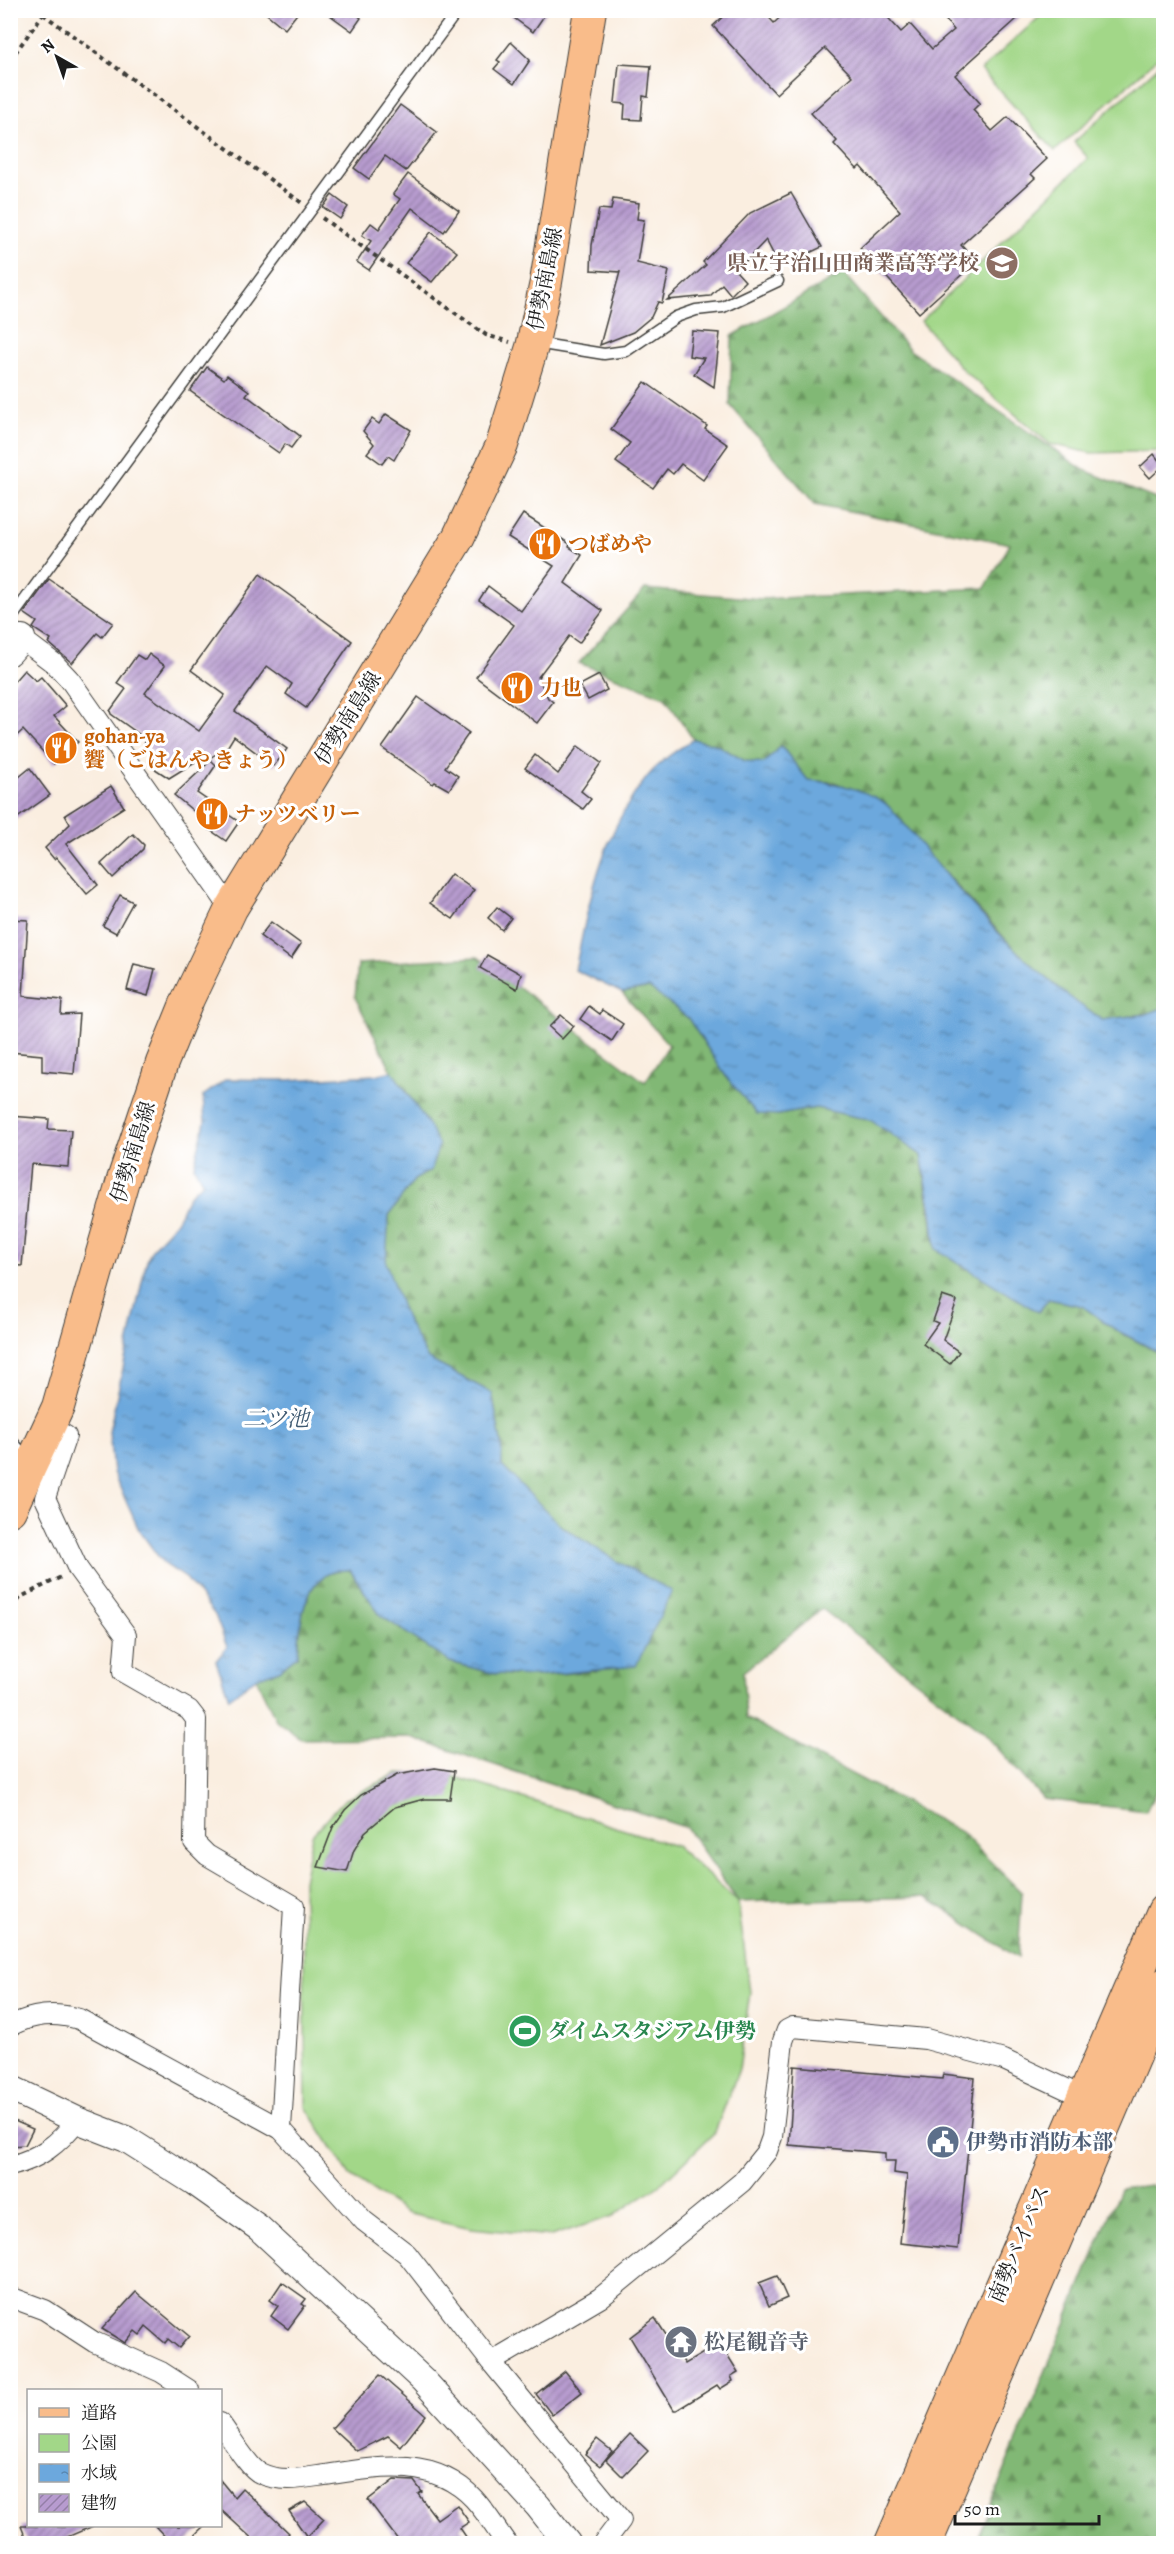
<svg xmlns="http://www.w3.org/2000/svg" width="1174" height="2554" viewBox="0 0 1174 2554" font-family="Alegreya,'Noto Serif JP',serif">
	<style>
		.green { fill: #a2d788; stroke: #5f7a52; stroke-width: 1.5 }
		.forest { fill: url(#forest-firs); stroke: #4e6a48; stroke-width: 1.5 }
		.water { fill: url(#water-ripples); stroke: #44627c; stroke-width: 1.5 }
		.building { fill: url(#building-hatch) }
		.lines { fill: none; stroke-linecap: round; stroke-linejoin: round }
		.service-casing { stroke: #3d3c39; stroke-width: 13 }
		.minor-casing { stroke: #3d3c39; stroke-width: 22 }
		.tertiary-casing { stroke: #3d3c39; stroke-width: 28 }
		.primary-casing { stroke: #3d3c39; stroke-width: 34 }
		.trunk-casing { stroke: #3d3c39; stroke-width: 35 }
		.path { stroke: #3d3c39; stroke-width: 4; stroke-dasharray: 4.5 4.5; stroke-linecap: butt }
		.service { stroke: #fff; stroke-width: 10 }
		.minor { stroke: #fff; stroke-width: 20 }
		.tertiary { stroke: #fff; stroke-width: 26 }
		.primary { stroke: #f9bc8a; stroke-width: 32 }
		.trunk { stroke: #f9bc8a; stroke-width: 33 }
		.labels { text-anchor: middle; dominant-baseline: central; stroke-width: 6; stroke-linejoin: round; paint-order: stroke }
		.education-label { font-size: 21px; font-weight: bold; fill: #785e54; stroke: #fff; text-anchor: end }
		.street-label { font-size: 21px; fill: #1c1c1c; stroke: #fff }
		.food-label { font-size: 21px; font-weight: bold; fill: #c56008; stroke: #fff; text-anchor: start }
		.leisure-label { font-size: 21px; font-weight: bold; fill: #27864d; stroke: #fff; text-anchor: start }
		.service-label { font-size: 21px; font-weight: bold; fill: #4e5e75; stroke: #fff; text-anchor: start }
		.worship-label { font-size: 21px; font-weight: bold; fill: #5b616d; stroke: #fff; text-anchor: start }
		.water-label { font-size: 22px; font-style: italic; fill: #405b73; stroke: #fff }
	</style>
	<defs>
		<pattern id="forest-firs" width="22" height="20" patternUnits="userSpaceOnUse" patternTransform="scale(1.5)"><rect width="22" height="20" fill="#81b874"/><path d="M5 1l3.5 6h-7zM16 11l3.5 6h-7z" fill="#69955e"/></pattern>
		<pattern id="water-ripples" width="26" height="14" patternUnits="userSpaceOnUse" patternTransform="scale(1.5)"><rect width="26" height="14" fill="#6ca8dd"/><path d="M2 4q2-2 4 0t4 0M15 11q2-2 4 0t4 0" fill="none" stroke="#5888b2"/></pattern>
		<pattern id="building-hatch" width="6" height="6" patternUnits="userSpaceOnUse" patternTransform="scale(1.5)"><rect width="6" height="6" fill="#b79bcf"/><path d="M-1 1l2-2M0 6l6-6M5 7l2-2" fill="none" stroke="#947ea7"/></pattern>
	</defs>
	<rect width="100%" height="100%" fill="#fff"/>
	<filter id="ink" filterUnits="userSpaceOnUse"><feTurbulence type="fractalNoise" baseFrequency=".0167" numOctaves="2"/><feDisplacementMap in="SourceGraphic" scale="12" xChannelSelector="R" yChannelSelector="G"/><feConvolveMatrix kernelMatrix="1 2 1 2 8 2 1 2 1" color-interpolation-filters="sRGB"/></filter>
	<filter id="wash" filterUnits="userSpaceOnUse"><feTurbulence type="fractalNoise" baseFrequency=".008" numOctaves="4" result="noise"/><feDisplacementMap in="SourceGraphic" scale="24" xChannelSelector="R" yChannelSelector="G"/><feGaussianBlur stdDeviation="1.35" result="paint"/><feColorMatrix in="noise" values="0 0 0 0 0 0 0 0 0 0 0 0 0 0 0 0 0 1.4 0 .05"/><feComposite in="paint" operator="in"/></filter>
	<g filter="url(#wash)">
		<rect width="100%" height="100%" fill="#faeee0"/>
		<g class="green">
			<polygon points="1046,11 1163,11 1163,53 1055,151 981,70"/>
			<polygon points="1163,62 1163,451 1091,453 1050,444 964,371 921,321 1088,158 1074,142"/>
			<polygon points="398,1773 449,1775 676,1846 738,1902 750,1992 739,2069 715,2132 663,2182 613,2216 551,2236 471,2228 406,2213 350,2176 306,2107 303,1881 312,1835 344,1800"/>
		</g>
		<g class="forest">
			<polygon points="843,273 910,350 1084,470 1163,502 1163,1008 1146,1014 1102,1020 1059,990 1021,956 915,840 896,814 835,782 808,781 781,746 765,763 745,761 717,745 693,739 665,697 579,663 645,589 761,599 985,588 1010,544 815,504 730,405 732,336"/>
			<path d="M478 957 645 1082 669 1045 622 993 649 988 688 1018 727 1078 778 1115 816 1108 871 1120 921 1155 936 1249 1039 1311 1049 1299 1082 1306 1116 1330 1159 1353 1163 1345 1164 1776 1146 1811 1043 1799 984 1733 822 1609 743 1672 746 1718 961 1832 1022 1893 1018 1958 926 1897 738 1902 687 1828 412 1738 301 1739 276 1720 256 1678 279 1670 298 1655C300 1620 303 1568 350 1570L380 1615 450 1662 496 1674 535 1676 596 1671 618 1562 561 1526 502 1466 501 1442 492 1393 428 1359 406 1319 385 1263 389 1215 414 1180 431 1170 426 1121 392 1071 355 997 358 964Z"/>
			<polygon points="1151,2185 1164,2198 1163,2543 975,2543 1120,2189"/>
		</g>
		<g class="water">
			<path d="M693 739 717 745 745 761 764 763 781 746 808 780C834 782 859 788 882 801 895 808 926 853 939 867 989 925 1038 978 1102 1020L1146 1014 1163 1008 1164 1345 1160 1353 1116 1330 1082 1306 1049 1299 1038 1312 936 1249 932 1212 921 1155 870 1120 816 1108 778 1115 757 1114 727 1078 688 1018 649 988 622 993 575 970C590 897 603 824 656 767 666 756 681 748 693 739Z"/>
			<path d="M392 1071 426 1121 439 1145 431 1170 414 1180 389 1215 386 1263 406 1319 428 1359 492 1393 501 1442 502 1466 561 1526 618 1562 672 1591 636 1666 535 1676 496 1674 450 1662 380 1615 350 1570C303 1567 300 1621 298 1655L279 1670 256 1678 229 1698 216 1661 227 1647 215 1615 186 1578 163 1563 139 1530 113 1472 109 1432 145 1268C152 1242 158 1244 173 1225 188 1207 179 1200 203 1183L194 1166 205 1122 203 1096 226 1079 287 1080 375 1075Z"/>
		</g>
		<g id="blocks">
			<g class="building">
				<polygon points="262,10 300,10 285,29"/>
				<polygon points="323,10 351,10 361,18 352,31"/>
				<polygon points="503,10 548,10 533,32"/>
				<polygon points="730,10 762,10 774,23 788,10 881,10 901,32 910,24 932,49 954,30 937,10 1027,10 955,75 980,103 973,110 992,131 1008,117 1047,159 1031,174 1035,178 961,245 976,262 919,313 860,248 900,211 860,166 857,169 834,144 837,141 811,113 852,76 825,48 776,94 713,26"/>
				<polygon points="511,42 530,60 514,84 494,69 500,62 497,60"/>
				<polygon points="619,64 651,66 648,97 643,96 641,120 624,119 625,104 615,103"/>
				<polygon points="400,105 437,132 406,171 385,156 369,179 354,168"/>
				<polygon points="408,174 459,211 444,232 412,208 369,270 357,262 371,241 362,235 371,223 379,229 400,199 393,194"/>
				<polygon points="791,193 822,247 780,267 766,240 736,271 745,281 731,295 722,284 710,296 667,300 706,265 703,262 750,213"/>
				<polygon points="332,195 348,207 340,219 323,207"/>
				<polygon points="613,199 639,203 637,219 644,220 637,263 669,271 662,303 658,302 651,317 633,332 600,345 620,272 591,270 592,245 599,209 611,210"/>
				<polygon points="431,232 457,252 432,282 406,263"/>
				<polygon points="692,331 720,333 714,387 694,374 704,358 689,356"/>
				<polygon points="207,367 224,379 227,375 249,391 246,395 300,436 291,448 285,444 279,453 190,391"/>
				<polygon points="645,382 707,426 705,429 728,445 703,480 681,464 673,474 667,469 653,488 616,462 630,443 611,429"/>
				<polygon points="386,414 411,430 394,460 388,456 382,464 367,453 374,444 363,431 372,419 379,424"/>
				<polygon points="1154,454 1163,466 1150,478 1140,467"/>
				<polygon points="523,514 570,544 569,547 582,555 565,583 603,611 579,643 569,636 538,677 548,698 553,702 537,723 476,677 514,625 479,600 488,586 521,611 554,566 508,537"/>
				<polygon points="260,574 352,641 306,708 286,694 292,684 267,666 235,711 287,749 274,766 234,736 228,746 210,758 204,767 211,760 216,765 197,793 239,822 226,841 200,823 203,819 174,795 203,768 198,760 169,778 149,765 154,752 143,745 147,740 111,714 110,711 126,689 117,683 137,655 145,660 149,654 165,666 145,693 199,731 225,695 191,670"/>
				<polygon points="49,579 113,623 102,637 97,633 72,663 49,643 51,640 33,628 37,622 24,613"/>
				<polygon points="24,670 36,681 41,677 66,706 54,716 78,742 54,764 23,730 10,742 10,686"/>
				<polygon points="599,675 607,690 588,700 580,685"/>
				<polygon points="418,697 469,733 445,767 458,776 449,790 435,782 433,784 382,748"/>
				<polygon points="578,746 601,763 581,791 591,799 583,809 525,768 535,755 558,774"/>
				<polygon points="10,768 19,777 30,768 50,795 10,823"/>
				<polygon points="111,786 124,807 66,844 98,885 87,894 56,857 54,859 45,848 70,824 65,815"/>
				<polygon points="133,834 144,845 143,849 113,878 101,864"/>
				<polygon points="451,874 474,890 453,919 430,903"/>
				<polygon points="120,895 133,902 116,933 103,926"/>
				<polygon points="497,907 511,918 502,930 488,918"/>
				<polygon points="10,919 28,920 23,996 62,1000 61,1015 79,1014 74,1074 42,1071 42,1055 10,1052 10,1017 14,1001 10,1001"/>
				<polygon points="271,922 301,944 291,959 260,936"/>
				<polygon points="487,955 521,974 517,989 480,968"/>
				<polygon points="134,964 155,969 148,996 127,990"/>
				<polygon points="589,1006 600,1014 602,1010 623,1024 612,1041 580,1019"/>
				<polygon points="561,1015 574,1026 562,1039 549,1027"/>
				<polygon points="10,1116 49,1119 48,1129 71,1130 68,1167 31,1164 22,1266 10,1265"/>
				<polygon points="942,1296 957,1301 943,1340 959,1352 950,1364 923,1344 938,1323 933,1321"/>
				<polygon points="435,1768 454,1771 450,1799 424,1799 395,1807 365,1832 354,1850 347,1872 318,1867 333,1827 345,1810 361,1795 397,1775"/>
				<polygon points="794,2066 942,2079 943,2074 975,2078 958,2249 900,2243 907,2175 894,2173 895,2161 885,2161 885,2153 789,2145"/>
				<polygon points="10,2119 33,2129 25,2145 10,2146"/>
				<polygon points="777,2276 787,2298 769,2306 759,2283"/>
				<polygon points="282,2282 306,2299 302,2304 305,2306 288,2329 271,2316 278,2306 270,2300"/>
				<polygon points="136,2292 189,2336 179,2348 168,2339 165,2343 146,2327 140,2335 135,2331 125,2343 102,2329"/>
				<polygon points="655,2318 685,2364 720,2343 738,2372 731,2376 733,2381 720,2389 717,2385 677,2410 674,2410 630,2337"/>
				<polygon points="565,2371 582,2392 552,2415 536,2394"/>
				<polygon points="380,2375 426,2415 401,2447 388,2436 357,2451 332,2428"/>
				<polygon points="630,2434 648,2451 623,2477 606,2460"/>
				<polygon points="597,2439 612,2451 600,2466 585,2454"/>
				<polygon points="220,2480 234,2497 242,2488 289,2533 280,2544 258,2544 220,2509"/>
				<polygon points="394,2480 414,2481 422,2492 418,2494 437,2519 457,2505 469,2522 460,2528 471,2544 401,2544 368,2500"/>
				<polygon points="305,2502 324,2519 307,2537 289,2511"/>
				<polygon points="21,2526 93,2526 67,2537 71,2544 28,2544"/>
				<polygon points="155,2526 204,2526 185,2544 172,2544"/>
			</g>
		</g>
	</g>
	<g filter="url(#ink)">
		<use href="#blocks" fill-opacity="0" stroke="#3d3c39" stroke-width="1.5"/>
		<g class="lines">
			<g class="service-casing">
				<g id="service">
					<polyline points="536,343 604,354 626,351 676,317 696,310 723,307 778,281"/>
					<polyline points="10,620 458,10"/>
					<polyline points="10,1439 29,1460"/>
				</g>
			</g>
			<g class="minor-casing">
				<g id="minor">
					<polyline points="10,630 55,664 70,680 231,909"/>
					<polyline points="50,1427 66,1436 45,1498 78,1569 126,1635 123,1672 189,1710 196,1719 194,1842 207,1855 294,1906 281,2129"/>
					<path d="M10 2026C33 2014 54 2012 79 2019L281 2129 364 2221 407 2254 491 2362 621 2520 603 2544"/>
					<path d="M10 2166C39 2159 59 2144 77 2120"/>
					<polyline points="10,2297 45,2310 94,2342 161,2372 189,2390"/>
					<polyline points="491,2362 600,2298 742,2182 767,2151 772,2137 783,2041 787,2030 793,2027 926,2039 1004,2060 1092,2101"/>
					<path d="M220 2423C229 2434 248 2468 260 2473 278 2482 299 2479 318 2476 373 2468 432 2454 474 2499 486 2512 496 2529 507 2544"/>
				</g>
			</g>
			<g class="tertiary-casing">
				<g id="tertiary">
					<polyline points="10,652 22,638"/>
					<polyline points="10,2088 77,2120 126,2139 194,2182 259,2228 423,2380 538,2506 568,2544"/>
				</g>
			</g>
			<g class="primary-casing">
				<polyline id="primary" points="10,1510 58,1407 123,1180 162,1063 188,999 231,909 458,538 502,445 532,347 546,282 590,10"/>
			</g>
			<g class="trunk-casing">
				<g id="trunk">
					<polyline points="891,2544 1164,1911"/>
					<polyline points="925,2544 1164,1985"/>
				</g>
			</g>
			<g class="path">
				<polyline points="43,14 302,203"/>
				<polyline points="10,60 46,10"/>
				<polyline points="322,218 486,335 510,342"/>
				<polyline points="10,1607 23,1596 61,1577"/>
			</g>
			<use href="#service" class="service"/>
			<use href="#minor" class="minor"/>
			<use href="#tertiary" class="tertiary"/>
			<use href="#primary" class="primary"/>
			<use href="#trunk" class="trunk"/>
		</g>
	</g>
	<defs>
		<g id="school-disc" transform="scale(1.725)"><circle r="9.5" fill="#8d6e63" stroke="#fff"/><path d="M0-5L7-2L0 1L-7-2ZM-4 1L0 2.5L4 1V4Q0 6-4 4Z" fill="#fff"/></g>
		<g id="restaurant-disc" transform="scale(1.725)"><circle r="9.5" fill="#e8710a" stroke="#fff"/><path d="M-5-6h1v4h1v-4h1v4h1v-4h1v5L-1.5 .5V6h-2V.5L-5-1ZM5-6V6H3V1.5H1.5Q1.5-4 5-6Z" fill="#fff"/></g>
		<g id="stadium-disc" transform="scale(1.725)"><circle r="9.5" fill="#2e9e5b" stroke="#fff"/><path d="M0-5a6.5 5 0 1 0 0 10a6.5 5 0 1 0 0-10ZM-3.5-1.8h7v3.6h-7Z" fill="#fff"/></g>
		<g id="civic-disc" transform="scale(1.725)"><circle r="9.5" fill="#5c6f8a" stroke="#fff"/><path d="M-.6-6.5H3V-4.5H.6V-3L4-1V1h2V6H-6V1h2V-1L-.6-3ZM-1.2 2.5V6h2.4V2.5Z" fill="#fff"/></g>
		<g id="temple-disc" transform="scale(1.725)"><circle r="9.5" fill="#6b7280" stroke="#fff"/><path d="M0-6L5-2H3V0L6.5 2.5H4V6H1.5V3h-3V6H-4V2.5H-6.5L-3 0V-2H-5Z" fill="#fff"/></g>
	</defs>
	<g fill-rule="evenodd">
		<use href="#school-disc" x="1002" y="263"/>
		<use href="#restaurant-disc" x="545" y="544"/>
		<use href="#restaurant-disc" x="517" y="688"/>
		<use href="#restaurant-disc" x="61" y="748"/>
		<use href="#restaurant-disc" x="212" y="814"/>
		<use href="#stadium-disc" x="525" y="2031"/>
		<use href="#civic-disc" x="943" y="2142"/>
		<use href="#temple-disc" x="681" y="2342"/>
	</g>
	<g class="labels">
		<g class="education-label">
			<text x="979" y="263">県立宇治山田商業高等学校</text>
		</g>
		<g class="street-label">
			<text transform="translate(545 279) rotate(-79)">伊勢南島線</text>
			<text transform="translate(348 718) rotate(-58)">伊勢南島線</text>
			<text transform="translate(133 1152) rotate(-73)">伊勢南島線</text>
			<text transform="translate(1019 2244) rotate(-67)">南勢バイパス</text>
		</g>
		<g class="food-label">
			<text x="568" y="544">つばめや</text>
			<text x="540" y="688">力也</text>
			<text x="84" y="736">gohan-ya<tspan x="84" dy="24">饗（ごはんや きょう）</tspan></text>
			<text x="235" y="814">ナッツベリー</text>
		</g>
		<g class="leisure-label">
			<text x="548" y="2031">ダイムスタジアム伊勢</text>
		</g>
		<g class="service-label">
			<text x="966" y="2142">伊勢市消防本部</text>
		</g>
		<g class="worship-label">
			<text x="704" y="2342">松尾観音寺</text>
		</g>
		<g class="water-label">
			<text x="276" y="1419">二ツ池</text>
		</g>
	</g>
	<rect width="1174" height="2554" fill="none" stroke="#fff" stroke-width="36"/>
	<rect x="27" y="2389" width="195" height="138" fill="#ffffff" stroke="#a4a4a4" stroke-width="1.5"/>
	<rect x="39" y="2408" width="30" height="9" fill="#f9bc8a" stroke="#a4a4a4" stroke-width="1.5"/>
	<text x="81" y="2419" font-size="18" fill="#1c1c1c">道路</text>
	<rect x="39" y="2434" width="30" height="18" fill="#a2d788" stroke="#a4a4a4" stroke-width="1.5"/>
	<text x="81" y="2449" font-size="18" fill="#1c1c1c">公園</text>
	<rect x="39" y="2464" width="30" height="18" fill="url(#water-ripples)" stroke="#a4a4a4" stroke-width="1.5"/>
	<text x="81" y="2479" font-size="18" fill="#1c1c1c">水域</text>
	<rect x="39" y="2494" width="30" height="18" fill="url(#building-hatch)" stroke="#a4a4a4" stroke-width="1.5"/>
	<text x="81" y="2509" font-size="18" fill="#1c1c1c">建物</text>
	<g transform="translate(57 57) rotate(320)" stroke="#ffffff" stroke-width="4.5" paint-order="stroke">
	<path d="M0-4.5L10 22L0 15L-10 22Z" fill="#1c1c1c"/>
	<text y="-9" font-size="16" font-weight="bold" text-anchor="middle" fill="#1c1c1c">N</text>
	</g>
	<path d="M955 2515v9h144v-9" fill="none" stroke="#1c1c1c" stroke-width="3"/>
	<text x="964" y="2515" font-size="18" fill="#1c1c1c" stroke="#ffffff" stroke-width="4.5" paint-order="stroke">50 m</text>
</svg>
